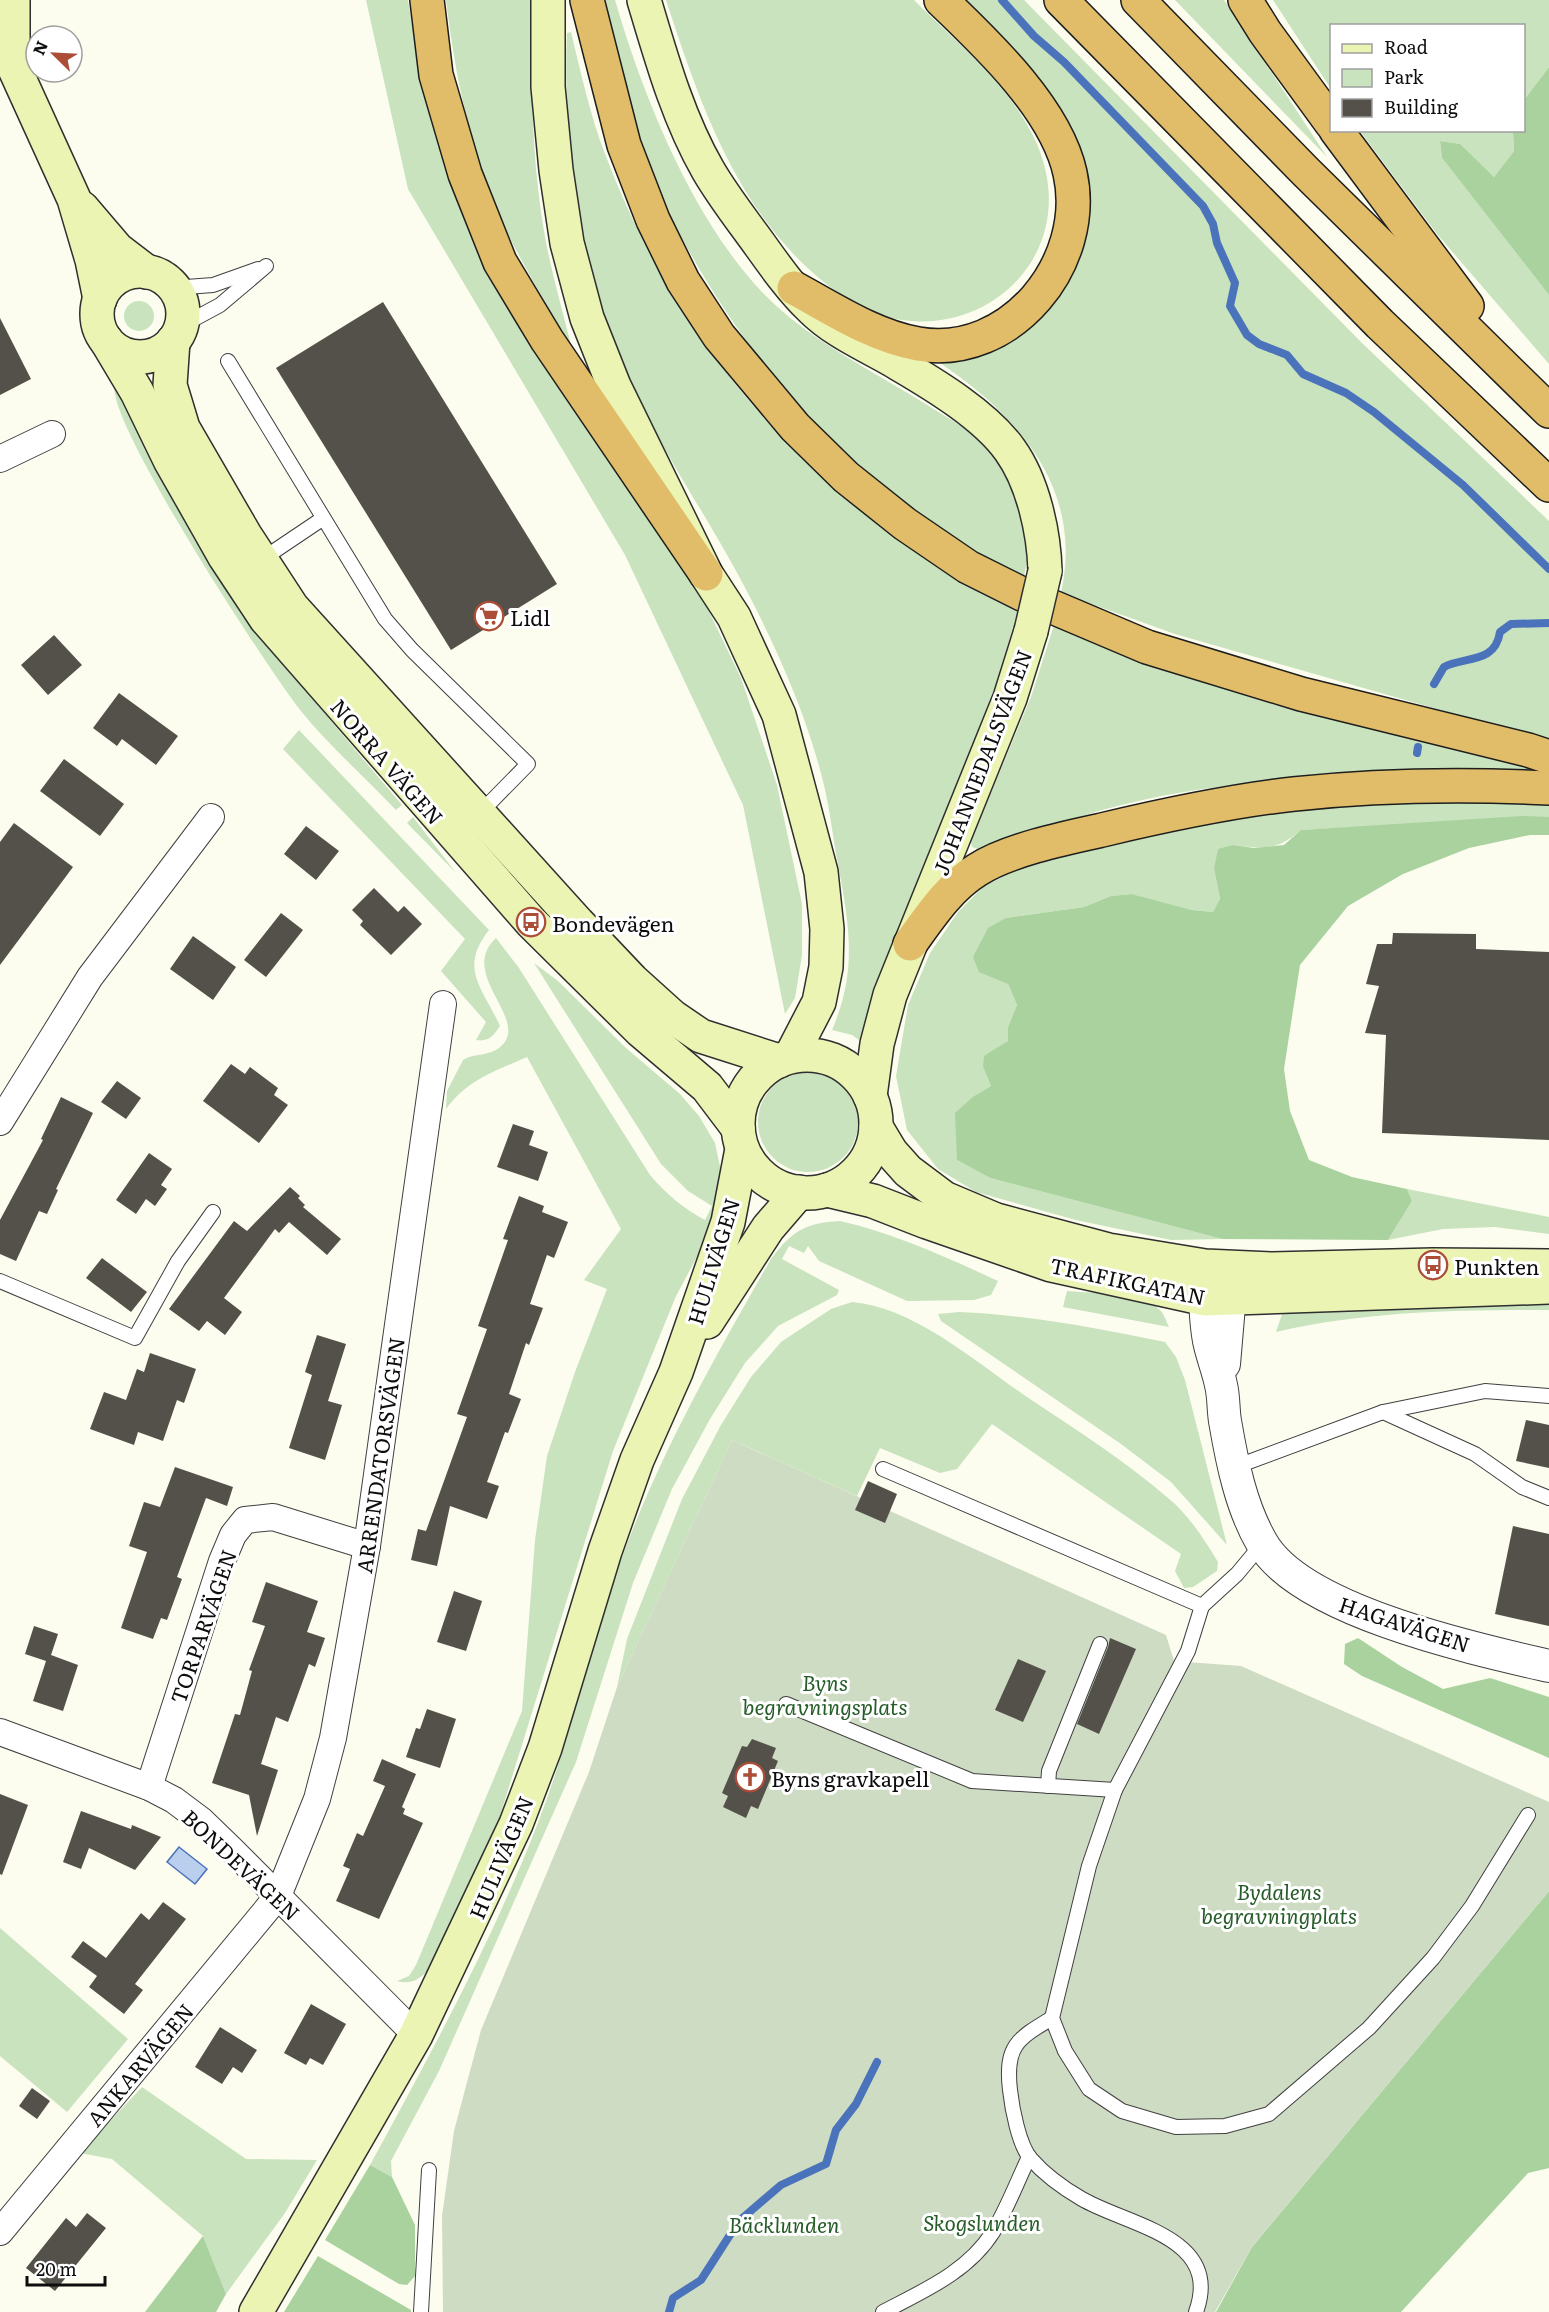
<svg xmlns="http://www.w3.org/2000/svg" width="1549" height="2312" viewBox="0 0 1549 2312" font-family="Literata,serif">
	<style>
		.green { fill: #c8e3bd }
		.forest { fill: #a9d29e }
		.cemetery { fill: #cedcc3 }
		.water { fill: #baceee; stroke: #4b73bb; stroke-width: 1.5 }
		.lines { fill: none; stroke-linecap: round; stroke-linejoin: round }
		.stream { stroke: #4b73bb; stroke-width: 8 }
		.building { fill: #54514b }
		.service-casing { stroke: #404040; stroke-width: 16 }
		.minor-casing { stroke: #404040; stroke-width: 28 }
		.tertiary-casing { stroke: #404040; stroke-width: 34 }
		.secondary-casing { stroke: #2f2f2f; stroke-width: 36 }
		.motorway-casing { stroke: #1e1e1e; stroke-width: 36 }
		.service { stroke: #fff; stroke-width: 14 }
		.minor { stroke: #fff; stroke-width: 26 }
		.tertiary { stroke: #fff; stroke-width: 32 }
		.secondary { stroke: #ecf4b3; stroke-width: 33 }
		.motorway { stroke: #e1bd69; stroke-width: 33 }
		.secondary-bridge-casing { stroke: #2f2f2f; stroke-width: 36; stroke-linecap: butt }
		.secondary-bridge { stroke: #ecf4b3; stroke-width: 33 }
		.labels { text-anchor: middle; dominant-baseline: central; stroke-width: 6; stroke-linejoin: round; paint-order: stroke }
		.poi-label { font-size: 21px; fill: #0d0d0d; stroke: #fff; text-anchor: start }
		.street-label { font-size: 21px; fill: #0d0d0d; stroke: #fff }
		.park-label { font-size: 21px; font-style: italic; fill: #265c28; stroke: #fff }
	</style>
	<rect width="100%" height="100%" fill="#fcfdef"/>
	<g class="green">
		<polygon points="366,0 408,0 421,82 449,175 485,271 535,354 702,597 741,678 777,785 802,904 802,955 795,998 785,1014 743,805 625,555 408,189"/>
		<path d="M446 0H532C531 79 531 159 545 237 552 275 563 312 572 349 543 297 510 246 489 191 466 130 454 65 446 0Z"/>
		<path d="M601 0H615C643 97 693 220 763 293 810 342 876 372 932 408 950 419 973 432 987 448 1008 472 1026 504 1029 537 1030 550 1026 565 1024 577 878 505 769 393 689 251 669 216 650 179 636 141 621 95 612 46 601 0Z"/>
		<path d="M666 0H914C957 43 1012 87 1037 144 1091 272 949 371 841 295 741 225 702 110 666 0Z"/>
		<path d="M960 0H1024L1362 343 1549 521V741L1175 634 1061 593C1084 490 1019 416 940 363L942 359 1031 321 1080 173Z"/>
		<polygon points="1175,0 1224,0 1327,157"/>
		<polygon points="1273,0 1549,0 1549,67 1524,100 1524,26 1332,26 1331,89"/>
		<path d="M571 32C581 73 590 115 605 154 684 362 822 508 1018 611L995 686 945 819 885 960 872 1004 866 1045 852 1035 832 1030C858 970 849 925 838 864 833 838 830 811 824 785 810 727 786 670 760 617 713 519 645 433 608 331 574 239 563 130 567 33Z"/>
		<polygon points="1360,131 1513,131 1514,151 1494,177 1459,144 1440,141 1442,158 1549,295 1549,364 1437,234"/>
		<circle cx="139" cy="316" r="15"/>
		<path d="M115 385 193 537 242 616 402 805 396 810C365 777 329 746 301 711 271 674 103 417 115 385Z"/>
		<path d="M1054 625 1128 657 1212 685 1538 769C1417 770 1303 773 1184 792 1114 803 1046 827 978 849L972 847 971 841 1031 697Z"/>
		<path d="M299 730 489 930C458 969 483 988 500 1026 493 1036 489 1042 476 1040L486 1022 441 971 465 939 283 749Z"/>
		<path d="M1381 802 1549 803V817L1301 830C1277 851 1263 849 1233 845L1214 869 1220 900 1213 912 1192 910 1132 894 1111 896 1084 907 1006 918 1008 984 1017 1005 1008 1027V1041L983 1067 991 1086 974 1096 957 1160 990 1178 1222 1239 1171 1240 1076 1220 976 1192 938 1169 907 1130 896 1076 908 1005 930 953 958 912 984 886 1018 869 1134 836 1291 811Z"/>
		<polygon points="413,817 456,873 407,823"/>
		<path d="M496 938 519 968 650 1175C667 1195 683 1208 705 1220L712 1206 688 1191 661 1164 534 963 558 981 626 1048 680 1094 699 1116 715 1143 722 1176 712 1229 676 1296 613 1451 495 1832 430 1969C419 1979 412 1985 397 1981L409 1976 416 1965 522 1711 535 1540 547 1456 575 1372 607 1289 584 1280 621 1229 527 1057C495 1071 467 1080 446 1109L447 1091 463 1060C474 1053 489 1056 499 1048 534 1021 456 975 496 938Z"/>
		<circle cx="808" cy="1122" r="50"/>
		<polygon points="1407,1189 1549,1217 1549,1234 1495,1227 1443,1229 1388,1240 1412,1201"/>
		<path d="M840 1221C896 1234 946 1257 998 1281L991 1295 974 1300 907 1301 819 1261 808 1246 804 1253 789 1246 782 1259 839 1290 837 1295 778 1326 745 1363 710 1419 672 1489 633 1583 576 1762 439 2071 391 2161 392 2177 370 2165C431 2053 493 1940 539 1820 570 1740 587 1657 615 1577 654 1464 712 1362 771 1259 792 1231 805 1223 840 1221Z"/>
		<path d="M1067 1291C1094 1294 1139 1290 1160 1310 1164 1314 1166 1321 1169 1327L1063 1307Z"/>
		<path d="M1549 1301V1310C1457 1310 1366 1311 1276 1332L1283 1311Z"/>
		<path d="M852 1302C914 1307 977 1363 1027 1397 1075 1429 1124 1460 1168 1498 1189 1515 1204 1539 1218 1562L1217 1571 1193 1587 1184 1588 1175 1571 1181 1554 992 1424 957 1469 940 1473 880 1448 857 1496 732 1440 617 1687 627 1639 682 1499 721 1425 751 1377 781 1342 831 1309Z"/>
		<path d="M959 1312C1029 1315 1096 1328 1165 1342L1176 1357 1185 1380 1227 1545 1171 1482 1121 1444 941 1321 938 1314Z"/>
		<polygon points="0,1928 128,2039 67,2112 0,2056"/>
		<polygon points="142,2087 246,2159 317,2160 285,2213 226,2294 203,2236 112,2159 80,2153"/>
	</g>
	<g class="forest">
		<polygon points="1549,67 1549,295 1442,158 1440,141 1460,144 1494,177 1514,151 1513,131 1524,130 1524,100"/>
		<polygon points="1522,816 1549,817 1549,835 1530,835 1469,848 1403,874 1348,906 1300,965 1284,1069 1290,1111 1309,1160 1352,1177 1407,1189 1412,1201 1388,1240 1222,1239 990,1178 957,1160 955,1113 974,1096 991,1086 983,1067 984,1056 1008,1041 1008,1027 1017,1005 1008,984 979,972 973,957 988,928 1006,918 1084,907 1111,896 1132,894 1192,910 1213,912 1220,899 1214,869 1218,849 1233,845 1254,848 1284,845 1301,830"/>
		<polygon points="1358,1638 1402,1667 1443,1689 1490,1678 1549,1697 1549,1758 1362,1676 1344,1664 1345,1644"/>
		<polygon points="1549,1891 1549,2168 1528,2173 1401,2312 1216,2312 1252,2247"/>
		<polygon points="370,2165 392,2177 415,2225 415,2276 407,2285 399,2284 325,2240"/>
		<polygon points="203,2236 226,2294 216,2312 145,2312"/>
		<polygon points="318,2256 411,2310 411,2312 284,2312"/>
	</g>
	<polygon class="cemetery" points="732,1440 1166,1635 1174,1661 1241,1666 1549,1802 1549,1891 1252,2247 1215,2312 443,2312 442,2216 454,2131 481,2030 589,1772 617,1687"/>
	<polygon class="water" points="179,1847 207,1869 195,1884 167,1862"/>
	<g class="lines">
		<g class="stream">
			<polyline points="1002,0 1034,36 1064,62 1203,206 1213,224 1217,243 1235,283 1230,306 1247,335 1259,344 1287,355 1303,374 1346,393 1374,412 1463,485 1549,569"/>
			<path d="M1434 684 1444 667C1466 656 1495 664 1500 632L1511 624 1549 623"/>
			<polyline points="1417,753 1418,747"/>
			<polyline points="669,2312 673,2298 701,2280 739,2221 781,2185 826,2164 836,2130 856,2104 877,2062"/>
		</g>
	</g>
	<g class="building">
		<polygon points="383,302 557,584 451,650 276,368"/>
		<polygon points="0,318 31,379 0,395"/>
		<polygon points="54,635 82,665 48,695 21,665"/>
		<polygon points="119,693 178,736 156,765 122,739 117,746 93,728"/>
		<polygon points="64,759 124,804 100,836 40,791"/>
		<polygon points="14,823 73,867 0,965 0,842"/>
		<polygon points="306,826 339,851 316,880 284,854"/>
		<polygon points="374,888 398,912 404,906 422,924 391,955 360,925 363,921 352,910"/>
		<polygon points="281,913 303,930 266,977 244,960"/>
		<polygon points="1393,933 1476,934 1476,949 1549,952 1549,1140 1382,1133 1386,1035 1365,1033 1379,986 1366,984 1377,944 1392,944"/>
		<polygon points="193,936 236,967 213,1000 170,969"/>
		<polygon points="231,1064 245,1074 250,1067 278,1088 274,1095 288,1105 259,1143 203,1101"/>
		<polygon points="117,1081 141,1098 126,1119 101,1102"/>
		<polygon points="61,1097 93,1113 56,1189 58,1190 47,1214 39,1211 16,1261 0,1254 0,1220 43,1140 41,1139"/>
		<polygon points="513,1124 534,1131 529,1145 548,1152 538,1181 497,1167"/>
		<polygon points="149,1153 172,1169 161,1185 167,1189 155,1206 146,1199 136,1214 116,1200"/>
		<polygon points="290,1187 300,1196 298,1198 305,1205 303,1207 341,1239 327,1255 289,1222 279,1233 275,1229 224,1298 242,1312 225,1335 207,1321 199,1331 169,1309 234,1221 247,1231"/>
		<polygon points="519,1196 544,1206 542,1212 568,1222 554,1258 547,1255 530,1304 543,1308 529,1345 526,1343 509,1394 521,1399 508,1433 505,1432 487,1482 499,1486 487,1519 450,1506 437,1566 411,1560 418,1529 426,1531 467,1417 457,1414 487,1329 478,1326 508,1240 503,1239"/>
		<polygon points="102,1258 147,1292 131,1312 86,1278"/>
		<polygon points="317,1335 346,1344 328,1401 342,1405 325,1460 289,1448 312,1375 305,1372"/>
		<polygon points="150,1353 196,1369 184,1403 177,1400 163,1441 138,1432 134,1445 90,1429 104,1392 126,1400 137,1369 144,1372"/>
		<polygon points="1526,1420 1549,1425 1549,1468 1516,1461"/>
		<polygon points="175,1467 233,1487 227,1506 206,1498 177,1577 182,1579 167,1620 161,1618 153,1639 121,1628 147,1552 129,1546 144,1502 160,1507"/>
		<polygon points="868,1481 897,1494 885,1523 855,1510"/>
		<polygon points="1513,1526 1549,1534 1549,1626 1495,1614"/>
		<polygon points="266,1582 318,1601 307,1632 325,1638 315,1667 309,1664 288,1722 276,1717 261,1764 278,1770 257,1836 249,1795 212,1783 235,1714 240,1715 252,1671 249,1670 265,1626 252,1622"/>
		<polygon points="454,1591 482,1601 466,1651 437,1642"/>
		<polygon points="34,1626 58,1634 51,1655 78,1665 63,1711 33,1701 46,1661 25,1654"/>
		<polygon points="1110,1638 1136,1649 1099,1734 1077,1724 1108,1647"/>
		<polygon points="1018,1659 1046,1671 1023,1722 995,1710"/>
		<polygon points="427,1709 456,1719 440,1768 406,1757 416,1728 420,1729"/>
		<polygon points="752,1739 776,1748 772,1758 778,1761 758,1809 751,1806 746,1818 723,1807 728,1796 722,1793 742,1746 747,1747"/>
		<polygon points="382,1759 416,1774 402,1807 405,1809 403,1814 423,1823 379,1919 336,1901 350,1869 343,1866 357,1833 363,1836 385,1786 373,1781"/>
		<polygon points="0,1794 28,1805 2,1875 0,1874"/>
		<polygon points="81,1811 131,1829 132,1825 161,1837 135,1870 89,1848 81,1869 63,1862"/>
		<polygon points="163,1902 186,1919 135,1984 143,1990 124,2014 89,1987 97,1976 71,1957 83,1941 106,1958 141,1913 149,1920"/>
		<polygon points="311,2004 346,2024 323,2065 310,2058 306,2065 284,2053"/>
		<polygon points="220,2027 257,2050 242,2073 233,2067 222,2084 195,2067"/>
		<polygon points="32,2088 50,2101 37,2119 19,2106"/>
		<polygon points="87,2213 106,2228 55,2291 26,2268 66,2218 76,2227"/>
	</g>
	<g class="lines">
		<g class="service-casing">
			<g id="service">
				<polyline points="173,288 213,285 258,269"/>
				<polyline points="181,326 220,305 266,266"/>
				<polyline points="228,361 385,619 412,650 528,764 479,814"/>
				<polyline points="261,560 322,519"/>
				<polyline points="0,1281 135,1338 178,1261 213,1212"/>
				<polyline points="1383,1412 1475,1454 1522,1487 1549,1498"/>
				<polyline points="1235,1467 1383,1412 1485,1391 1549,1396"/>
				<polyline points="883,1469 1202,1606 1237,1574 1262,1544"/>
				<polyline points="1202,1606 1188,1651 1115,1790 1089,1866 1052,2018 1065,2051 1089,2089 1122,2111 1176,2127 1225,2126 1269,2114 1369,2028 1433,1958 1472,1906 1528,1815"/>
				<polyline points="786,1704 972,1781 1115,1790"/>
				<polyline points="1048,1786 1049,1771 1100,1644"/>
				<path d="M1052 2018C1017 2039 1005 2046 1010 2090 1012 2108 1019 2146 1031 2159 1045 2175 1063 2188 1082 2199 1129 2226 1223 2237 1196 2312"/>
				<polyline points="421,2312 429,2170"/>
				<path d="M883 2312C923 2291 968 2272 993 2232 1007 2209 1017 2182 1029 2157"/>
			</g>
		</g>
		<g class="minor-casing">
			<g id="minor">
				<polyline points="0,459 52,434"/>
				<polyline points="0,1122 90,977 211,817"/>
				<polyline points="0,1732 149,1787 174,1800 202,1821 232,1850 416,2035"/>
				<polyline points="149,1787 222,1561 233,1535 245,1520 273,1517 367,1546"/>
				<polyline points="0,2232 278,1896 317,1799 333,1738 367,1546 443,1004"/>
			</g>
		</g>
		<g class="tertiary-casing">
			<g id="tertiary">
				<path d="M1205 1273C1205 1296 1205 1319 1209 1341 1212 1356 1218 1370 1221 1385 1224 1397 1223 1409 1225 1421 1232 1462 1241 1507 1262 1543 1301 1611 1475 1649 1549 1666"/>
				<polyline points="1224,1364 1232,1271"/>
			</g>
		</g>
		<g class="secondary-casing">
			<g id="secondary">
				<polyline points="548,0 548,87 556,170 567,243 587,318 614,386 706,574 734,617 779,715 821,872 827,929 826,967 819,1002 791,1056"/>
				<path d="M644 0C661 57 678 118 708 170 723 196 742 220 760 245 775 266 792 290 811 308 836 333 869 346 899 364 935 385 986 416 1010 450 1033 482 1044 532 1045 571"/>
				<polyline points="0,45 13,65 74,199 92,260 100,299"/>
				<polyline points="13,65 13,0"/>
				<polyline points="82,208 117,249 147,272"/>
				<circle cx="140" cy="314" r="43"/>
				<polyline points="106,340 137,392 170,460 225,557 266,619 531,922 641,1031 707,1087 738,1128"/>
				<polyline points="173,341 170,385 183,428 245,535 292,607 578,923 632,980 673,1017 701,1036 779,1061"/>
				<circle cx="807" cy="1124" r="69"/>
				<polyline points="870,1096 877,1044 890,995 1010,698 1031,631"/>
				<polyline points="876,1127 891,1152 908,1171 944,1198 996,1220 1108,1250 1205,1266 1272,1269 1433,1265 1549,1266"/>
				<polyline points="827,1190 873,1201 927,1222 1051,1265 1205,1299 1549,1287"/>
				<polyline points="707,1322 768,1228 799,1192"/>
				<polyline points="256,2312 416,2035 516,1824 545,1748 605,1551 637,1460 676,1372 728,1222 742,1149"/>
			</g>
		</g>
		<g class="motorway-casing">
			<g id="motorway">
				<polyline points="427,0 436,75 465,174 500,262 547,340 706,574"/>
				<polyline points="587,0 624,145 653,220 683,281 719,336 795,427 846,477 905,524 968,567 1022,594 1147,647 1301,694 1528,750 1549,757"/>
				<polyline points="1061,0 1380,324 1549,485"/>
				<polyline points="1138,0 1306,172 1549,411"/>
				<polyline points="1245,0 1265,32 1332,124"/>
				<polyline points="1336,130 1467,306"/>
				<path d="M794 288C833 309 873 336 918 344 1011 360 1090 262 1070 173 1056 109 987 44 941 0"/>
				<path d="M910 944C929 918 948 888 977 870 1008 850 1065 838 1102 830 1165 815 1230 801 1294 794 1378 785 1465 784 1549 788"/>
			</g>
		</g>
		<use href="#service" class="service"/>
		<use href="#minor" class="minor"/>
		<use href="#tertiary" class="tertiary"/>
		<use href="#secondary" class="secondary"/>
		<use href="#motorway" class="motorway"/>
		<g class="secondary-bridge-casing">
			<polyline id="secondary-bridge" points="1031,631 1045,571"/>
		</g>
		<use href="#secondary-bridge" class="secondary-bridge"/>
	</g>
	<defs>
		<g id="supermarket-ring" transform="scale(1.5)"><circle r="9.5" fill="#fff" stroke="#ab4d37" stroke-width="1.5"/><path d="M-6-5.5h2.5l.6 2H6L4.5 2H-2.5L-4.4-4H-6ZM-1.5 3.2a1.3 1.3 0 1 0 .1 0ZM3 3.2a1.3 1.3 0 1 0 .1 0Z" fill="#ab4d37"/></g>
		<g id="bus-ring" transform="scale(1.5)"><circle r="9.5" fill="#fff" stroke="#ab4d37" stroke-width="1.5"/><path d="M-5-6H5V4H4V6H2V4H-2V6H-4V4H-5ZM-3.5-4V0h7V-4ZM-3.5 1.2v1.5H-2V1.2ZM2 1.2v1.5H3.5V1.2Z" fill="#ab4d37"/></g>
		<g id="church-ring" transform="scale(1.5)"><circle r="9.5" fill="#fff" stroke="#ab4d37" stroke-width="1.5"/><path d="M-1.2-6h2.4v3.5h3.3v2.4h-3.3V6h-2.4V-.1h-3.3v-2.4h3.3Z" fill="#ab4d37"/></g>
	</defs>
	<g fill-rule="evenodd">
		<use href="#supermarket-ring" x="489" y="616"/>
		<use href="#bus-ring" x="531" y="922"/>
		<use href="#bus-ring" x="1433" y="1265"/>
		<use href="#church-ring" x="750" y="1777"/>
	</g>
	<g class="labels">
		<g class="poi-label">
			<text x="510" y="616">Lidl</text>
			<text x="552" y="922">Bondevägen</text>
			<text x="1454" y="1265">Punkten</text>
			<text x="771" y="1777">Byns gravkapell</text>
		</g>
		<g class="street-label">
			<text transform="translate(388 761) rotate(49)">NORRA VÄGEN</text>
			<text transform="translate(981 762) rotate(-69)">JOHANNEDALSVÄGEN</text>
			<text transform="translate(712 1261) rotate(-73)">HULIVÄGEN</text>
			<text transform="translate(1128 1280) rotate(12)">TRAFIKGATAN</text>
			<text transform="translate(379 1455) rotate(-82)">ARRENDATORSVÄGEN</text>
			<text transform="translate(1405 1623) rotate(18)">HAGAVÄGEN</text>
			<text transform="translate(202 1626) rotate(-71)">TORPARVÄGEN</text>
			<text transform="translate(500 1857) rotate(-67)">HULIVÄGEN</text>
			<text transform="translate(242 1864) rotate(43)">BONDEVÄGEN</text>
			<text transform="translate(139 2064) rotate(-50)">ANKARVÄGEN</text>
		</g>
		<g class="park-label">
			<text x="825" y="1681">Byns<tspan x="825" dy="24">begravningsplats</tspan></text>
			<text x="1279" y="1890">Bydalens<tspan x="1279" dy="24">begravningplats</tspan></text>
			<text x="982" y="2221">Skogslunden</text>
			<text x="784" y="2223">Bäcklunden</text>
		</g>
	</g>
	<rect x="1330" y="24" width="195" height="108" fill="#ffffff" stroke="#9e9e9e" stroke-width="1.5"/>
	<rect x="1342" y="44" width="30" height="9" fill="#ecf4b3" stroke="#9e9e9e" stroke-width="1.5"/>
	<text x="1384" y="54" font-size="18" fill="#0d0d0d">Road</text>
	<rect x="1342" y="69" width="30" height="18" fill="#c8e3bd" stroke="#9e9e9e" stroke-width="1.5"/>
	<text x="1384" y="84" font-size="18" fill="#0d0d0d">Park</text>
	<rect x="1342" y="99" width="30" height="18" fill="#54514b" stroke="#9e9e9e" stroke-width="1.5"/>
	<text x="1384" y="114" font-size="18" fill="#0d0d0d">Building</text>
	<g transform="translate(54 54) rotate(294)"><circle r="28" fill="#ffffff" stroke="#9e9e9e" stroke-width="1.5"/>
	<path d="M0-4.5L10 22L0 15L-10 22Z" fill="#ab4d37"/>
	<text y="-9" font-size="16" font-weight="bold" text-anchor="middle" fill="#0d0d0d">N</text>
	</g>
	<path d="M27 2276v9h78v-9" fill="none" stroke="#0d0d0d" stroke-width="3"/>
	<text x="36" y="2276" font-size="18" fill="#0d0d0d" stroke="#ffffff" stroke-width="4.5" paint-order="stroke">20 m</text>
</svg>
